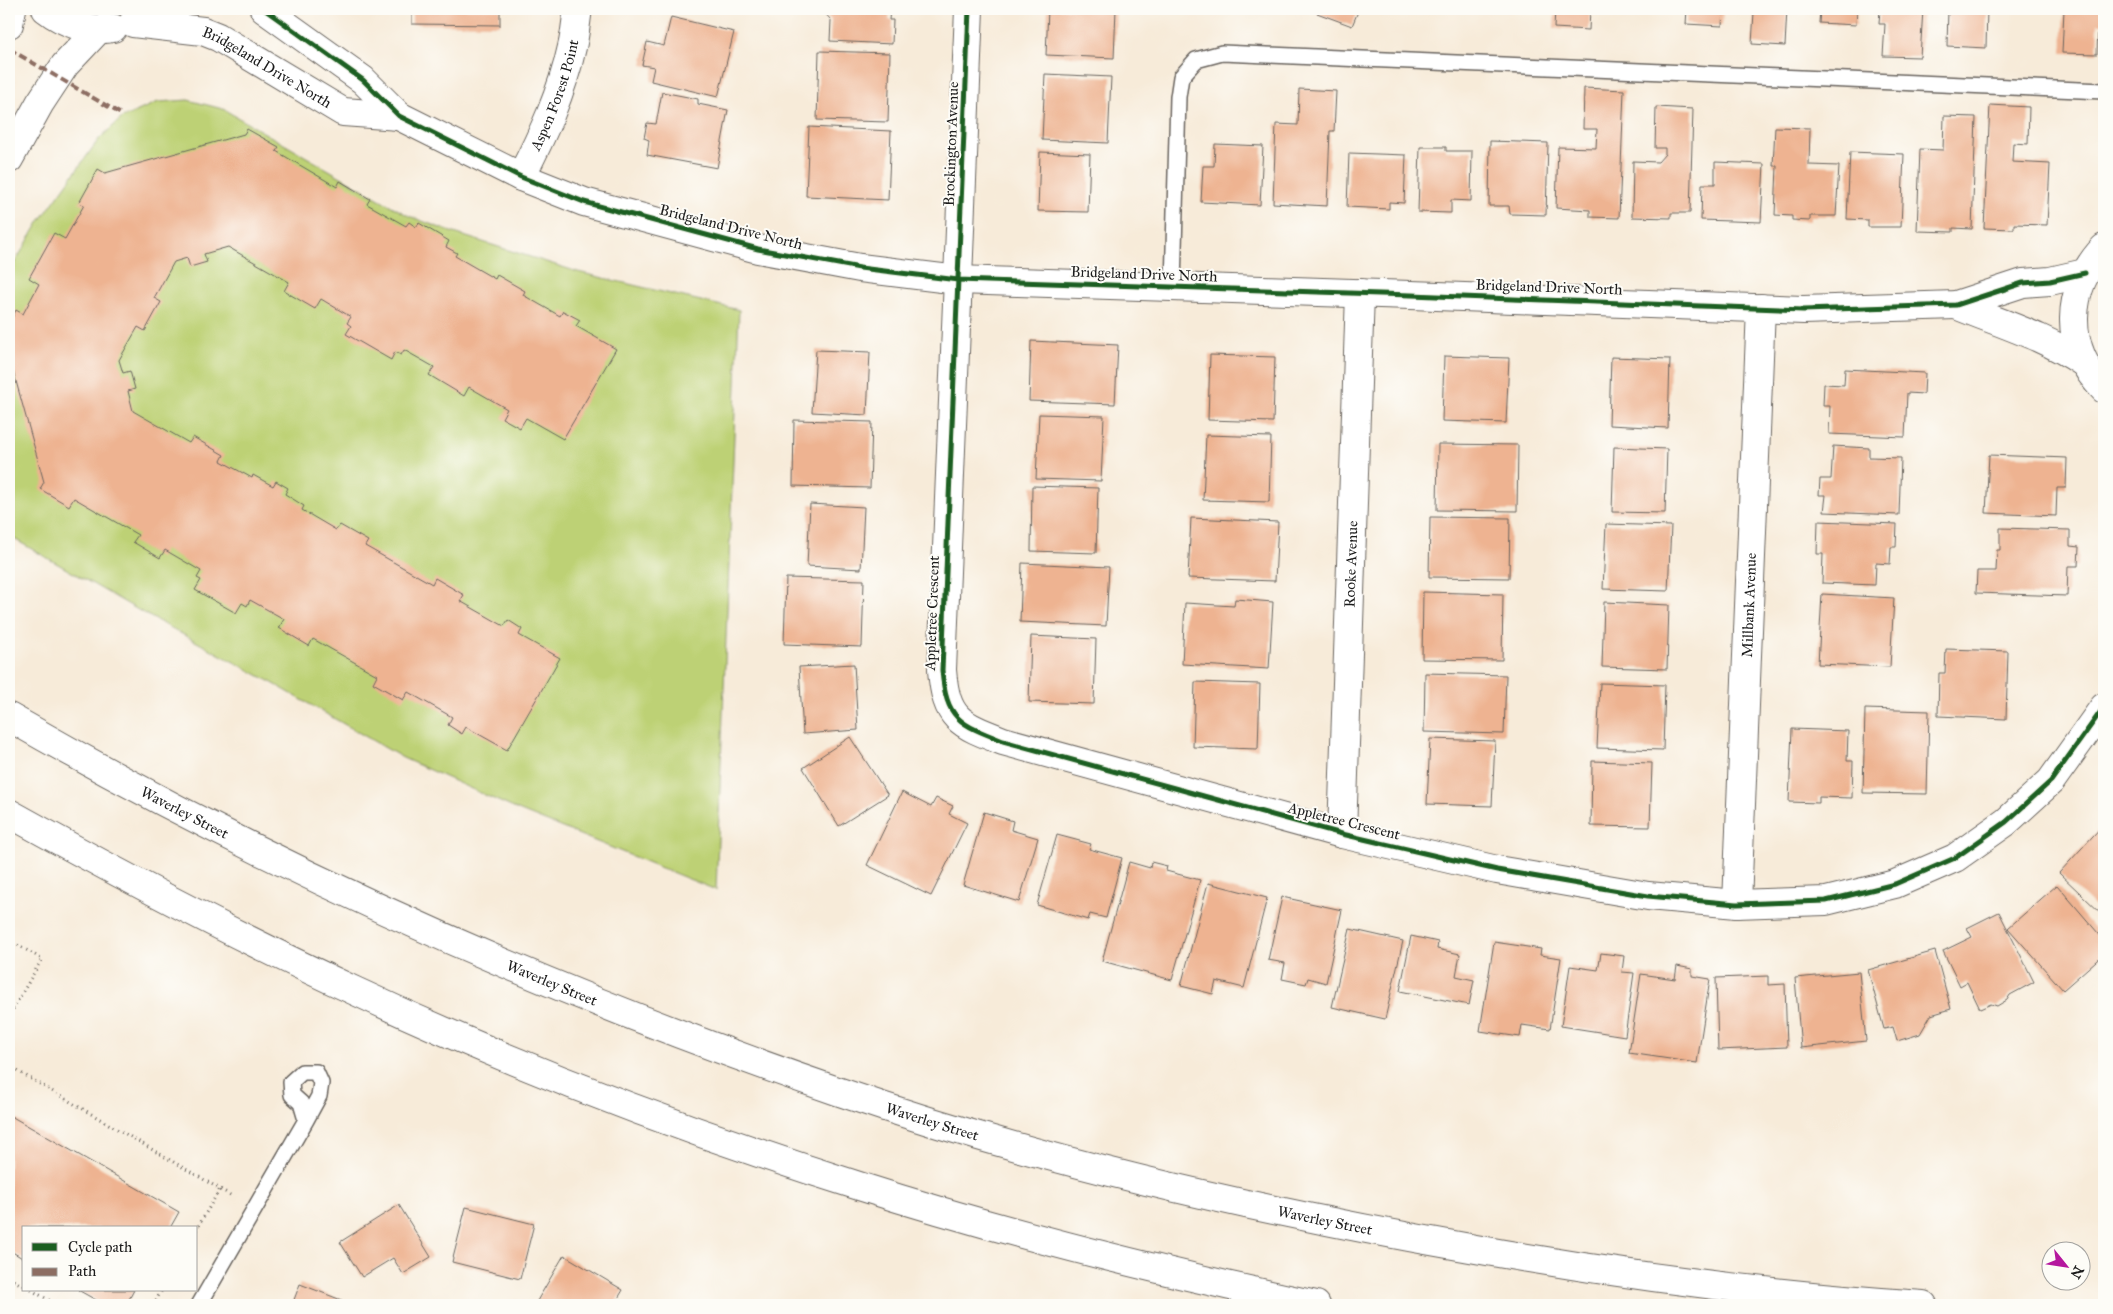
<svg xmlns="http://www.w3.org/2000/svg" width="2113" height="1314" viewBox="0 0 2113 1314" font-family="'IM FELL Great Primer',serif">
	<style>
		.green { fill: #bdd174; stroke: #6c7648 }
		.building { fill: #eeb391 }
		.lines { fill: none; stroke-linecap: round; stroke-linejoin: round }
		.service-casing { stroke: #69645e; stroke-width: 18 }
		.minor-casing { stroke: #69645e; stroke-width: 30 }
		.tertiary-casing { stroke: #69645e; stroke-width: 30 }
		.secondary-casing { stroke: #69645e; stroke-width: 30 }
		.path { stroke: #69645e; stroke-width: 3; stroke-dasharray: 1 4; stroke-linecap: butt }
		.service { stroke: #fff; stroke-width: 15 }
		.minor { stroke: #fff; stroke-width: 28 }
		.tertiary { stroke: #fff; stroke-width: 28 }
		.secondary { stroke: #fff; stroke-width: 28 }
		.quiet { stroke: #8d6e63; stroke-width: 4; stroke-dasharray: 8 4; stroke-linecap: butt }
		.cycleway-casing { stroke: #fdfcf7; stroke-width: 8 }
		.cycleway { stroke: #1b5e20; stroke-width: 5 }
		.labels { text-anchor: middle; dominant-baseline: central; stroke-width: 4; stroke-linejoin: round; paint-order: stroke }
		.street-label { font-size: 15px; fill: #1c1c1c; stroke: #fdfcf7 }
	</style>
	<rect width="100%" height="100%" fill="#fdfcf7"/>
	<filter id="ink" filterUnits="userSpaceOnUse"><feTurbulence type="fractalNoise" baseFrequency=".02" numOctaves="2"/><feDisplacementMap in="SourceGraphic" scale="10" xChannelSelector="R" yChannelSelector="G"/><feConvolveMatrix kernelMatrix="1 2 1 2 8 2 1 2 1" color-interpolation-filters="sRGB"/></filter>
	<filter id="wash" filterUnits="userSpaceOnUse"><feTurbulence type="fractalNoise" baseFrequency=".0096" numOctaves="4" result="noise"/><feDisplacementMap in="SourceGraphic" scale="20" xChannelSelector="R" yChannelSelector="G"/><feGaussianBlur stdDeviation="1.12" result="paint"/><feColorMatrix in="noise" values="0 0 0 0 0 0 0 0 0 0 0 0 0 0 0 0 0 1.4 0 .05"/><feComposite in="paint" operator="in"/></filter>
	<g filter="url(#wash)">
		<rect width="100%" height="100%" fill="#f7ebd9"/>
		<polygon class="green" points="188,100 223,109 409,216 451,232 578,272 739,310 716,890 518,810 403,758 269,681 145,614 9,536 9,272 40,221 99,139 122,118 158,102"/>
		<g id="blocks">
			<g class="building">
				<polygon points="412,9 500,9 500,25 412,24"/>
				<polygon points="821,9 890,9 889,20 893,20 892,44 830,41 831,20"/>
				<polygon points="1048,9 1116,9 1114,58 1046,55"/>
				<polygon points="1319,9 1359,9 1352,26 1317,13"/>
				<polygon points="1555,9 1590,9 1589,30 1554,28"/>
				<polygon points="1687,9 1723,9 1722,26 1686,24"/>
				<polygon points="1733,9 1787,9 1785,46 1752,44 1754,12 1733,11"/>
				<polygon points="1820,9 1857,9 1856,25 1819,23"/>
				<polygon points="1880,9 1923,9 1920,57 1883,56 1885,24 1879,24"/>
				<polygon points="1948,9 1987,9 1986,48 1947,46"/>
				<polygon points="2064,9 2104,9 2104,24 2098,24 2097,54 2062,53"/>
				<polygon points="671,17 734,32 718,97 651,81 654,67 642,65 647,42 664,46"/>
				<polygon points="819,51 890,53 888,122 817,120"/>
				<polygon points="1045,74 1111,77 1108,143 1042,140"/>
				<polygon points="1584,88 1624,90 1619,218 1590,217 1590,210 1556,208 1558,147 1596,148 1597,129 1583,129"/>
				<polygon points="1299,89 1336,91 1334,131 1330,131 1327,206 1273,203 1276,124 1298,125"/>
				<polygon points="662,92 698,99 698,104 728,110 717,168 647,155 649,140 644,138 647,123 656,124"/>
				<polygon points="1990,105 2029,107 2028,144 2013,143 2012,162 2050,164 2047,225 2014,224 2014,229 1984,228"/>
				<polygon points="1656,107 1693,109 1690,213 1671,213 1671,218 1632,217 1633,161 1658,162 1665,154 1665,148 1655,148"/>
				<polygon points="1944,116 1976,117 1972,229 1953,228 1953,232 1917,231 1920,149 1943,150"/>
				<polygon points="809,127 891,131 888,200 806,196"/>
				<polygon points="1775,127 1810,128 1809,165 1839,166 1836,216 1810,216 1810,221 1792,220 1792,216 1775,215 1777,166 1773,166"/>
				<polygon points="247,129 279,147 276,151 337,187 340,181 370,199 367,204 406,226 409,222 416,227 419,223 449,241 446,247 457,253 455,256 495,279 497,275 525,291 523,295 560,316 563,311 580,320 576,326 616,349 563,439 526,418 520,428 502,418 507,409 469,387 464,396 429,375 434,367 404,350 401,355 395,352 391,360 346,334 351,326 347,323 351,317 321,299 315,309 284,291 289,282 228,247 204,254 207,262 190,267 187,258 174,262 154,298 161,302 145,331 138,327 119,360 123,373 130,371 135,389 128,391 133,411 189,443 193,437 224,455 221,461 252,478 253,475 273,486 276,481 288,488 285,494 304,506 302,510 336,530 340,525 368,541 365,546 432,584 435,578 464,595 460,601 504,626 508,620 522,629 519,635 560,658 507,750 466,727 462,734 448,725 452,717 408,692 403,700 373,683 377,675 313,639 309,646 279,628 284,619 250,600 247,606 242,603 236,613 195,590 201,580 197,578 201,571 165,550 160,558 133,542 138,535 74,498 69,506 40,489 44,482 9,356 9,324 16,310 23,314 39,284 29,278 54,233 65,239 84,205 79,203 98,169 105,173 244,134"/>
				<polygon points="1490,141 1548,143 1546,215 1510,214 1509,206 1489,206"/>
				<polygon points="1215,144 1263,146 1260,205 1201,202 1203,166 1214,166"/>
				<polygon points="1420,147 1446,147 1446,151 1472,151 1471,201 1451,200 1451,213 1418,212"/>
				<polygon points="1040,152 1090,154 1088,212 1038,211"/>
				<polygon points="1850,152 1904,154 1901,227 1868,227 1868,220 1847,219"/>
				<polygon points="1349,153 1406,155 1404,203 1389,202 1389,209 1347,207"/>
				<polygon points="1715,162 1764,164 1761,222 1701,220 1702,184 1715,184"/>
				<polygon points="1031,341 1118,345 1115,404 1029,401"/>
				<polygon points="816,350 870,352 867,415 812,412"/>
				<polygon points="1210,355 1275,357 1273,422 1208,420"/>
				<polygon points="1444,356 1509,358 1506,423 1442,421"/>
				<polygon points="1611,357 1670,359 1668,428 1609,425"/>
				<polygon points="1845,369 1925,373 1924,394 1907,393 1905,437 1829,434 1830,406 1823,406 1824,384 1844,385"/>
				<polygon points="1039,414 1104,416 1101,481 1036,479"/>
				<polygon points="794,420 872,422 870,488 793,486"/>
				<polygon points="1206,435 1271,437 1269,502 1203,500"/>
				<polygon points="1438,444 1518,445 1517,511 1437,510"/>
				<polygon points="1833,446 1869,448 1869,457 1901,458 1899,515 1824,512 1826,495 1819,495 1820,479 1831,479"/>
				<polygon points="1614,447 1667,449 1665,513 1612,512"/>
				<polygon points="1989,455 2067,458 2066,488 2057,488 2056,516 1986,513"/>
				<polygon points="1032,486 1098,488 1096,553 1031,551"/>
				<polygon points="810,504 864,507 861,569 807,566"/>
				<polygon points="1430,517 1510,518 1509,578 1429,577"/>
				<polygon points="1191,518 1278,522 1275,581 1188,578"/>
				<polygon points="1818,521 1897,524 1896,547 1891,547 1890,564 1876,563 1875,585 1822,583 1823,554 1817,554"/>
				<polygon points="1606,524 1671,526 1668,591 1603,589"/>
				<polygon points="2000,528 2070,530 2070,546 2079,547 2078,566 2068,566 2067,596 1976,593 1977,571 1996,571 1997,550 2000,550"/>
				<polygon points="1022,563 1109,567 1106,626 1020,622"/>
				<polygon points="786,578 864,580 862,647 784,644"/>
				<polygon points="1423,592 1503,594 1502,660 1422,659"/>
				<polygon points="1822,594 1894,598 1890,667 1818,664"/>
				<polygon points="1235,599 1273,602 1269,669 1182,664 1185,603 1234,606"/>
				<polygon points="1604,602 1669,605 1667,669 1602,667"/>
				<polygon points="1031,636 1096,639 1094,704 1029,702"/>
				<polygon points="1946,649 2008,651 2006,719 1938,716 1939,673 1945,673"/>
				<polygon points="854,664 858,730 803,734 799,667"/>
				<polygon points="1425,673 1506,675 1504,734 1424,732"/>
				<polygon points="1195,682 1260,684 1258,749 1193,747"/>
				<polygon points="1600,683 1665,685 1663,750 1597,748"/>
				<polygon points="1865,709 1929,711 1927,794 1863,793"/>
				<polygon points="1792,729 1848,731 1847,761 1853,761 1852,798 1819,797 1819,803 1789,802"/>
				<polygon points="850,737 888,795 839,826 803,768"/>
				<polygon points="1430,739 1495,741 1492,806 1427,804"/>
				<polygon points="1592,761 1652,763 1650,827 1591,826"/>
				<polygon points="902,792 931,807 936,798 953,806 949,814 967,823 931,896 867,865"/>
				<polygon points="984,812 1013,821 1011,830 1038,838 1019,902 963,885"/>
				<polygon points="2104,824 2104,916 2059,873"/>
				<polygon points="1057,835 1091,844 1089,849 1122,858 1106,918 1090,914 1088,920 1037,905"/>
				<polygon points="1129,862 1150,868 1151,862 1167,866 1166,871 1200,880 1172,980 1102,961"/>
				<polygon points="1208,883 1267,898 1244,988 1216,981 1213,994 1181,986"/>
				<polygon points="2057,885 2104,940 2104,954 2063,990 2008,928"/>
				<polygon points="1282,897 1342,910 1326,983 1308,978 1306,984 1282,979 1285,963 1268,960"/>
				<polygon points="1999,912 2034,982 2010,995 2007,1000 1997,1006 1991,1004 1980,1009 1967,982 1960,986 1943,951 1972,937 1967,928"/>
				<polygon points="1350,929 1403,941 1385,1019 1332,1007"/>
				<polygon points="1411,936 1438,942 1437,949 1460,954 1456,976 1474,980 1469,1005 1400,991"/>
				<polygon points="1494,942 1541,949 1540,955 1561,958 1550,1029 1522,1025 1520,1037 1480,1031"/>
				<polygon points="1935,951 1951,1009 1931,1015 1920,1034 1897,1041 1893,1027 1884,1029 1868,970"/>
				<polygon points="1601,953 1624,956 1622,972 1634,973 1625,1036 1561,1026 1570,966 1598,970"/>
				<polygon points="1677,966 1692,969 1692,976 1710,979 1697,1063 1629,1053 1641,974 1675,979"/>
				<polygon points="1859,972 1866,1041 1801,1048 1795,978"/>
				<polygon points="1768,976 1768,985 1785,984 1787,1047 1718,1050 1716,978"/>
				<polygon points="9,1115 179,1212 170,1228 24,1228 24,1259 9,1250"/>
				<polygon points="399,1205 431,1257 403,1274 393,1258 362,1277 340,1242"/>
				<polygon points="466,1207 534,1224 520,1279 452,1262"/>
				<polygon points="564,1255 623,1290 614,1305 545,1305 537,1301"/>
				<polygon points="300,1284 349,1303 348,1305 292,1305"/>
				<polygon points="78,1290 134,1290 126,1305 105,1305"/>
			</g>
		</g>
	</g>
	<g filter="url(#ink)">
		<use href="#blocks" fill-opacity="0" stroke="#69645e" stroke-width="1"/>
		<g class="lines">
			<g class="service-casing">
				<g id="service">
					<polyline points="1173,287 1178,97 1181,77 1196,60 1222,53 2104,91"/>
					<polyline points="199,1305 306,1120 319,1096 321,1083 316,1072 302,1072 291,1082 292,1095 301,1103 306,1120"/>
				</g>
			</g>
			<g class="minor-casing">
				<g id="minor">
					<path d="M969 9 942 670C946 719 959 724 1003 741L1342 834 1497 870 1648 896 1737 904 1826 901 1895 884 1955 858 2006 822 2051 781 2104 707"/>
					<path id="s1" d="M521 177C542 136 562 93 572 47 575 35 576 21 578 9"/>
					<path id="s2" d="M1342 834 1360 293"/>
					<path id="s3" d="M1737 904 1761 308"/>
				</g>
			</g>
			<g class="tertiary-casing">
				<g id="tertiary">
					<path d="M46 9C64 23 89 32 113 28"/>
					<polyline points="264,9 363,80 399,116 521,177 584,202 758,249 860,268 958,280 1411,295 1803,310 1956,305 2023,283 2050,281 2085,273"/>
					<path id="s4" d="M133 23 203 31 218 37 343 112 399 116"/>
					<polyline points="9,24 12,9"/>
					<polyline points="9,159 40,103 65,65 99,29"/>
					<path d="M2104 248C2065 289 2063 348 2104 389"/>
					<path d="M1956 305C1999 323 2045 336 2084 363"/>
				</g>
			</g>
			<g class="secondary-casing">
				<g id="secondary">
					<path id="s5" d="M9 717C273 869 552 993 840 1092 1043 1162 1259 1211 1470 1248 1620 1275 1771 1295 1923 1305"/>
					<path d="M9 813C122 876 236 936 353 990 517 1067 688 1132 859 1186 1009 1234 1163 1272 1316 1305"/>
				</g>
			</g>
			<g class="path">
				<polyline points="9,940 42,959 9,1016"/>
				<polyline points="9,1066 232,1196"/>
				<polyline points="196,1230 220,1189"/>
				<polyline points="9,1278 24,1286"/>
				<polyline points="31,1290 58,1305"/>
				<polyline points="47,1305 49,1301"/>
				<polyline points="153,1305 162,1290"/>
			</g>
			<use href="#service" class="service"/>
			<use href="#minor" class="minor"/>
			<use href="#tertiary" class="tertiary"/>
			<use href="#secondary" class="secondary"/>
			<polyline class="quiet" points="9,49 121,114"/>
			<g class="cycleway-casing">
				<g id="cycleway">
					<polyline points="264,9 363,80 399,116 521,177 584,202 758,249 860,268 958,280 1411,295 1803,310 1956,305 2023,283 2050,281 2085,273"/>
					<path d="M969 9 942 670C946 719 959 724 1003 741L1342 834 1497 870 1648 896 1737 904 1826 901 1895 884 1955 858 2006 822 2051 781 2104 707"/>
				</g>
			</g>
			<use href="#cycleway" class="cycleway"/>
		</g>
	</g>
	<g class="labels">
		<g class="street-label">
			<text stroke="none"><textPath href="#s4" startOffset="144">Bridgeland Drive North</textPath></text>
			<text stroke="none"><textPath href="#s1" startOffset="89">Aspen Forest Point</textPath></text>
			<text transform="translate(951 144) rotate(-88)">Brockington Avenue</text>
			<text transform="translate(731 227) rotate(14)">Bridgeland Drive North</text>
			<text transform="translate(1144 274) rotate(2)">Bridgeland Drive North</text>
			<text transform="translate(1549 287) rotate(2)">Bridgeland Drive North</text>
			<text stroke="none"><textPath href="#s2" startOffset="270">Rooke Avenue</textPath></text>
			<text stroke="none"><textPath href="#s3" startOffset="299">Millbank Avenue</textPath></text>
			<text transform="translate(932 613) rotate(-88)">Appletree Crescent</text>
			<text stroke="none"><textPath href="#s5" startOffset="200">Waverley Street</textPath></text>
			<text transform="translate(1344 821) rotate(14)">Appletree Crescent</text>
			<text stroke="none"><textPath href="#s5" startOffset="605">Waverley Street</textPath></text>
			<text stroke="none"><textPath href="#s5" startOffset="1010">Waverley Street</textPath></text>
			<text stroke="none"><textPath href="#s5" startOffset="1415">Waverley Street</textPath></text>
		</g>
	</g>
	<rect width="2113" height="1314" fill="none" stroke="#fdfcf7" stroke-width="30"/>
	<rect x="22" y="1226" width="175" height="65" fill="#fdfcf7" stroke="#a3a29f"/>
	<rect x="32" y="1243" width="25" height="8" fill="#1b5e20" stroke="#a3a29f"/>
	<text x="68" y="1252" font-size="15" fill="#1c1c1c">Cycle path</text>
	<rect x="32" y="1268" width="25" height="8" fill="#8d6e63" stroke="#a3a29f"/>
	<text x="68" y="1276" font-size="15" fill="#1c1c1c">Path</text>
	<g transform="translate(2066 1266) rotate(120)"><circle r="24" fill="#fdfcf7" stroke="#a3a29f"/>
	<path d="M0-4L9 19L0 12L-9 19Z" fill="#b5179e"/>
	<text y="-8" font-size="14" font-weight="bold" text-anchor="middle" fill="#1c1c1c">N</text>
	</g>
</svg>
